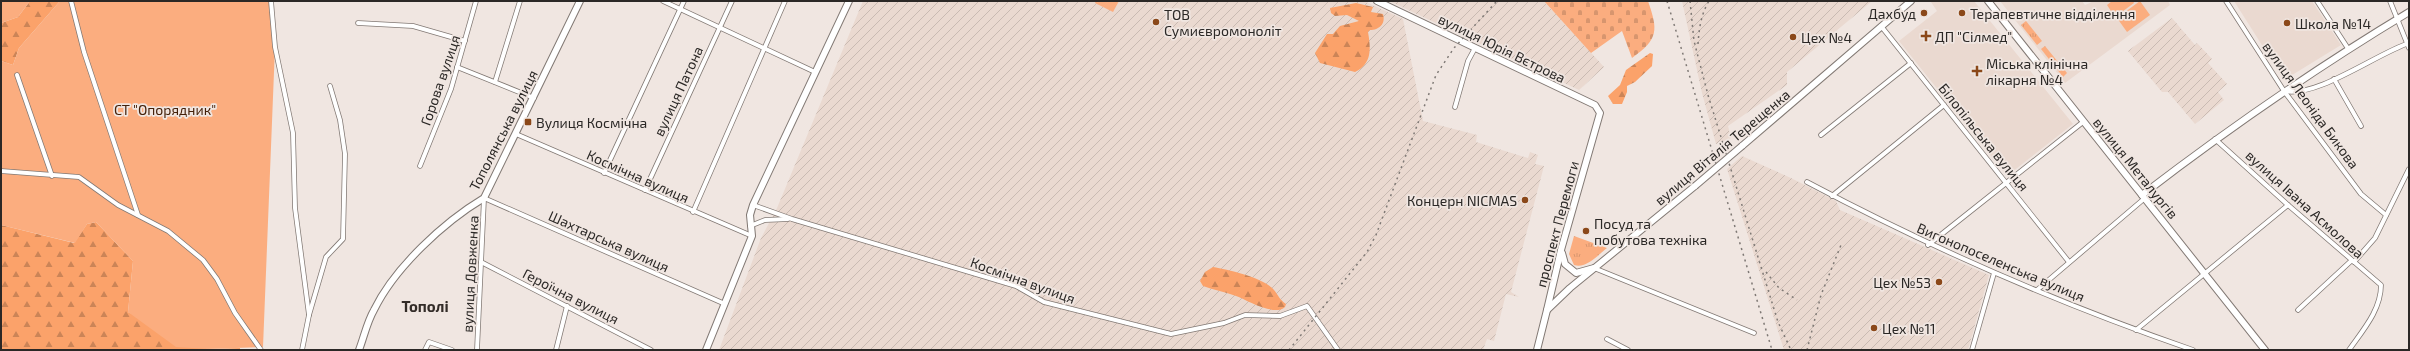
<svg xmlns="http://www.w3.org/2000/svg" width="2410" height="351" viewBox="0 0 2410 351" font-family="'Exo 2',sans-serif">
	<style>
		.built { fill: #ead9d0 }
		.industrial { fill: url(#industrial-furrows) }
		.grass { fill: url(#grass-tufts) }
		.forest { fill: url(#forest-firs) }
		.cemetery { fill: url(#cemetery-stones) }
		.garden { fill: #fbad7f }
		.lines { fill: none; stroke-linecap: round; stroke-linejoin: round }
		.street-casing { stroke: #827974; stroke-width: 5.5 }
		.secondary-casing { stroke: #827974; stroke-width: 8 }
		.primary-casing { stroke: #827974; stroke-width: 8 }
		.street { stroke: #fff; stroke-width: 4 }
		.secondary { stroke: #fff; stroke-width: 6 }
		.primary { stroke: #fff; stroke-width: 6 }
		.rail { stroke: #7f7975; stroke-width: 1.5; stroke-dasharray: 2 4; stroke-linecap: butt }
		.primary-bridge-casing { stroke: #827974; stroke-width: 8; stroke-linecap: butt }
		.primary-bridge { stroke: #fff; stroke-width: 6 }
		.poi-dot { fill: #8b4819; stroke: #f0e6e1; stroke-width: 1.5 }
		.labels { text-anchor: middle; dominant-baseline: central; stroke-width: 3.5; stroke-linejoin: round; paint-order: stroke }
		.poi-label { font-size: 14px; fill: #2b2826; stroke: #f0e6e1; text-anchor: start }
		.street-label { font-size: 14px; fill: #2b2826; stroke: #f0e6e1 }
		.park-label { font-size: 14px; fill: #44210a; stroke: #f0e6e1 }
		.neighbourhood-label { font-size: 15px; font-weight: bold; fill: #332c28; stroke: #f0e6e1 }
	</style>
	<defs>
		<pattern id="industrial-furrows" width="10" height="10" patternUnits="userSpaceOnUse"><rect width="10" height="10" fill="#ead9d0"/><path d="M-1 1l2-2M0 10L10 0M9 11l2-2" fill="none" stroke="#c9bab2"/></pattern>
		<pattern id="grass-tufts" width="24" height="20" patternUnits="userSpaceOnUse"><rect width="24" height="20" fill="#fbad7f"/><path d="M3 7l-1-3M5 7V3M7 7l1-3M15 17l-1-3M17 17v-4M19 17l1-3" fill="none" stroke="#d7956e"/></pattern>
		<pattern id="forest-firs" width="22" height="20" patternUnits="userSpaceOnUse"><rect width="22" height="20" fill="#fba26a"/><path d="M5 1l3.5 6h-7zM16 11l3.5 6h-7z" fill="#cb8457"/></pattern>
		<pattern id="cemetery-stones" width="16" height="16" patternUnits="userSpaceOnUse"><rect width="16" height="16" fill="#fbad7f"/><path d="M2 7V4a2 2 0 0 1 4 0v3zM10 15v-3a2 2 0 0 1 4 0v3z" fill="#d7956e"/></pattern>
	</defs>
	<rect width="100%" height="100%" fill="#f0e6e1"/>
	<g class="built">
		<polygon points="1932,1 1974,1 2073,124 2007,176 1899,41 1937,11 1931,2"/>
		<polygon points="2000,1 2082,1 2085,5 2094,1 2168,1 2170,5 2065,83"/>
		<polygon points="2234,1 2312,1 2341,45 2284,80"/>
	</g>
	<g class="industrial">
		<polygon points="863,1 1364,1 1403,19 1423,121 1477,135 1476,142 1528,158 1530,152 1538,155 1535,164 1544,166 1511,292 1519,297 1506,294 1494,341 1487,339 1483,350 719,350 761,238 777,208"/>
		<polygon points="1389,1 1544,1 1604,67 1579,90"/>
		<polygon points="1682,1 1872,1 1787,72 1787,85 1728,126 1731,138 1716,144 1702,93"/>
		<polygon points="2172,18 2195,45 2197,43 2212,59 2208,63 2227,84 2218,92 2224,100 2195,124 2168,92 2162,92 2128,51"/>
		<polygon points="1742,156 1791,178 1836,201 1840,210 1989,275 1968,350 1784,350 1727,169"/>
	</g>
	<g class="grass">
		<polygon points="2026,21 2042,41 2037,45 2021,25"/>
		<polygon points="2045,46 2067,73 2063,77 2041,49"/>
		<path d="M1574 236 1607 248C1598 255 1586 269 1574 265L1569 254Z"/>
	</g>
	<g class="forest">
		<polygon points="30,1 60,1 19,48 13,65 1,61 1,23 18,17"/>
		<path d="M1356 3 1373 7 1371 12 1383 14C1386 24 1379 30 1370 30L1368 32C1371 49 1372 64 1355 72L1320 63 1315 53 1327 34H1333L1340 26 1359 21 1347 15 1335 16 1331 13 1330 8Z"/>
		<polygon points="1650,53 1653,54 1652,66 1635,82 1627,86 1627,92 1622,104 1613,104 1608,96 1620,85 1626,70"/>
		<polygon points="96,222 133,261 128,312 208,349 240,348 240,350 1,350 1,225 74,243 87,224"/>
		<path d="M1213 267C1229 270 1263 277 1274 290 1278 295 1280 300 1286 304L1285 307C1274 317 1247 300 1236 296 1225 292 1214 290 1203 286L1200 281 1205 272Z"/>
	</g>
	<path class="cemetery" d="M1544 1H1648C1658 30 1659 39 1632 58L1622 31 1591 53Z"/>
	<g class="garden">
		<polygon points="1,1 30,1 18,17 1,23"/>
		<polygon points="60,1 271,1 275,47 263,347 208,349 176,347 128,312 133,261 96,222 87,224 75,243 1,225 1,61 13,65 19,48"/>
		<polygon points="1096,1 1119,1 1113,12 1095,3"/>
		<polygon points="2112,1 2133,1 2134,3 2115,17 2107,5"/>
		<polygon points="2140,1 2150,15 2127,32 2117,18"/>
	</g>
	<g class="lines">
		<g class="street-casing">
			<g id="street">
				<polyline points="71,1 84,52 138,215"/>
				<polyline points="271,1 275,47 293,133 295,208 309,315"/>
				<polyline points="663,1 815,72"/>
				<polyline points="2226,1 2284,91 2361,194 2386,215"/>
				<polyline points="2317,1 2349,50"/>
				<polyline points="2390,1 2409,48"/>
				<polyline points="358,23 413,26 465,41"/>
				<polyline points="1881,26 2069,262"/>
				<polyline points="457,67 534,98"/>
				<polyline points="17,75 52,176"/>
				<polyline points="2334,79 2361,126"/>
				<polyline points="495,82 520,1"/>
				<path d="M2284 91C2317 98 2376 54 2409 43"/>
				<polyline points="1455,107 1468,61 1475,48"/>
				<polyline points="516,134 752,236"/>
				<polyline points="1821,135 1911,63"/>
				<path d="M2215 139 2288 205 2381 285C2381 310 2363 330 2349 350"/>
				<polyline points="420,166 451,89 476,1"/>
				<polyline points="1,171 79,177 118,205 168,231 203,260 217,279 235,313 261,350"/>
				<polyline points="604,173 684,1"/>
				<path d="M1807 182C1931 248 2060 304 2193 350"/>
				<polyline points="645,190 732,1"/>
				<polyline points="1832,196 1944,105"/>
				<polyline points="753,205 792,219 1016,286 1044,302 1171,334 1224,323 1245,315 1280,316 1307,306 1338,350"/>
				<polyline points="693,212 785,1"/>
				<polyline points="750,226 765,220 788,219"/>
				<polyline points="1928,245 2083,122"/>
				<polyline points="481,262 651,350"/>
				<polyline points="2354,262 2375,238 2409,169"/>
				<polyline points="1594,268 1754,333"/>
				<polyline points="2037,290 2145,198"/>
				<polyline points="2298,310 2351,261"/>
				<polyline points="2136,330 2288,205"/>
				<polyline points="1607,339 1628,350"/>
				<polyline points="302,350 309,315 326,257 343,239 345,154 340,120 330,86"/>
				<polyline points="425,350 429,342 452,350"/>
				<polyline points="477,350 484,198 725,304"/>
				<polyline points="556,350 567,306"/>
				<polyline points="1972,350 1994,273"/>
			</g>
		</g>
		<g class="secondary-casing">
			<g id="secondary">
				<polyline points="1377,1 1595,105 1600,113 1561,250 1547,310"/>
				<polyline points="1988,1 2265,350"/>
				<path d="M2142 195C2228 129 2316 68 2409 12"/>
				<polyline points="1562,253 1565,264 1576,273 1594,268"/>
				<path d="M359 350C364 337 367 322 374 310 395 267 444 222 484 198L580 1"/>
				<polyline points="706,350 752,236 750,215 753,205 849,1"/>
			</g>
		</g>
		<g class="primary-casing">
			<g id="primary">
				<polyline points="1742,146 1911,1"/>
				<polyline points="1537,350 1547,310 1570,288 1695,186"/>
			</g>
		</g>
		<use href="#street" class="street"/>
		<use href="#secondary" class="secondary"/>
		<use href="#primary" class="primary"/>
		<g class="rail">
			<polyline points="1667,1 1772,350"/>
			<polyline points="1690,1 1694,41 1708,95 1778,322 1791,350"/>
			<path d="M1698 44C1699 29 1701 14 1709 1"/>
			<polyline points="1766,272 1779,288 1797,300"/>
			<polyline points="1289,350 1367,252 1376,235 1436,75 1454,48 1497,1"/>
			<polyline points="1807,350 1821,295 1841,245"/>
		</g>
		<g class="primary-bridge-casing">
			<polyline id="primary-bridge" points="1695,186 1742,146"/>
		</g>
		<use href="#primary-bridge" class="primary-bridge"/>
	</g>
	<g class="poi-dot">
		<circle cx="1924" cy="13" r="4"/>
		<circle cx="1962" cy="13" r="4"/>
		<circle cx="1156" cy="22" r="4"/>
		<circle cx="2287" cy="23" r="4"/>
		<path d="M1924 30h4v4h4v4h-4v4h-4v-4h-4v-4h4z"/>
		<circle cx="1793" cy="37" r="4"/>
		<path d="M1975 65h4v4h4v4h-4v4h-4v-4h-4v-4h4z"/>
		<rect x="524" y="118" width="8" height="8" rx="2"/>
		<circle cx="1525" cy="200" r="4"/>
		<circle cx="1586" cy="231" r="4"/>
		<circle cx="1939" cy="282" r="4"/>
		<circle cx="1874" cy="328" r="4"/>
	</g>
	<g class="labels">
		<g class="poi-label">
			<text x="1916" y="13" text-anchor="end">Дахбуд</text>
			<text x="1970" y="13">Терапевтичне відділення</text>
			<text x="1164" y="14">ТОВ<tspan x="1164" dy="16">Сумиєвромоноліт</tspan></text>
			<text x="2295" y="23">Школа №14</text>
			<text x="1935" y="36">ДП "Сілмед"</text>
			<text x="1801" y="37">Цех №4</text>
			<text x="1986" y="63">Міська клінічна<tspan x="1986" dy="16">лікарня №4</tspan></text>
			<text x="536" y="122">Вулиця Космічна</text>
			<text x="1517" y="200" text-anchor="end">Концерн NICMAS</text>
			<text x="1594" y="223">Посуд та<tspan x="1594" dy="16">побутова техніка</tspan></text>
			<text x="1931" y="282" text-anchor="end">Цех №53</text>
			<text x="1882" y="328">Цех №11</text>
		</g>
		<g class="street-label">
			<text transform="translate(1502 48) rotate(26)">вулиця Юрія Вєтрова</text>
			<text transform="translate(440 80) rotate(-71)">Горова вулиця</text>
			<text transform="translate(678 91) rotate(-65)">вулиця Патона</text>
			<text transform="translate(2311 105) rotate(54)">вулиця Леоніда Бикова</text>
			<text transform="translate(503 130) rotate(-63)">Тополянська вулиця</text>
			<text transform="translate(1984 137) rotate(51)">Білопільська вулиця</text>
			<text transform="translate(1722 147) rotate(-40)">вулиця Віталія Терещенка</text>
			<text transform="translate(2136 168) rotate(51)">вулиця Металургів</text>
			<text transform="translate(638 176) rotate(24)">Космічна вулиця</text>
			<text transform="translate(2305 204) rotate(42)">вулиця Івана Асмолова</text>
			<text transform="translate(1557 224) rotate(-75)">проспект Перемоги</text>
			<text transform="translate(609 241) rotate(24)">Шахтарська вулиця</text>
			<text transform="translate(2001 262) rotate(23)">Вигонопоселенська вулиця</text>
			<text transform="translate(470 274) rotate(-87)">вулиця Довженка</text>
			<text transform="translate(1023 280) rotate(20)">Космічна вулиця</text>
			<text transform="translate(571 296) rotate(27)">Героїчна вулиця</text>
		</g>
		<g class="park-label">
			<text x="165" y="109">СТ "Опорядник"</text>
		</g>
		<g class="neighbourhood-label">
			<text x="425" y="306">Тополі</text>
		</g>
	</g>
	<rect width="2410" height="351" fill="none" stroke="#2b2826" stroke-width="4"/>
</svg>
